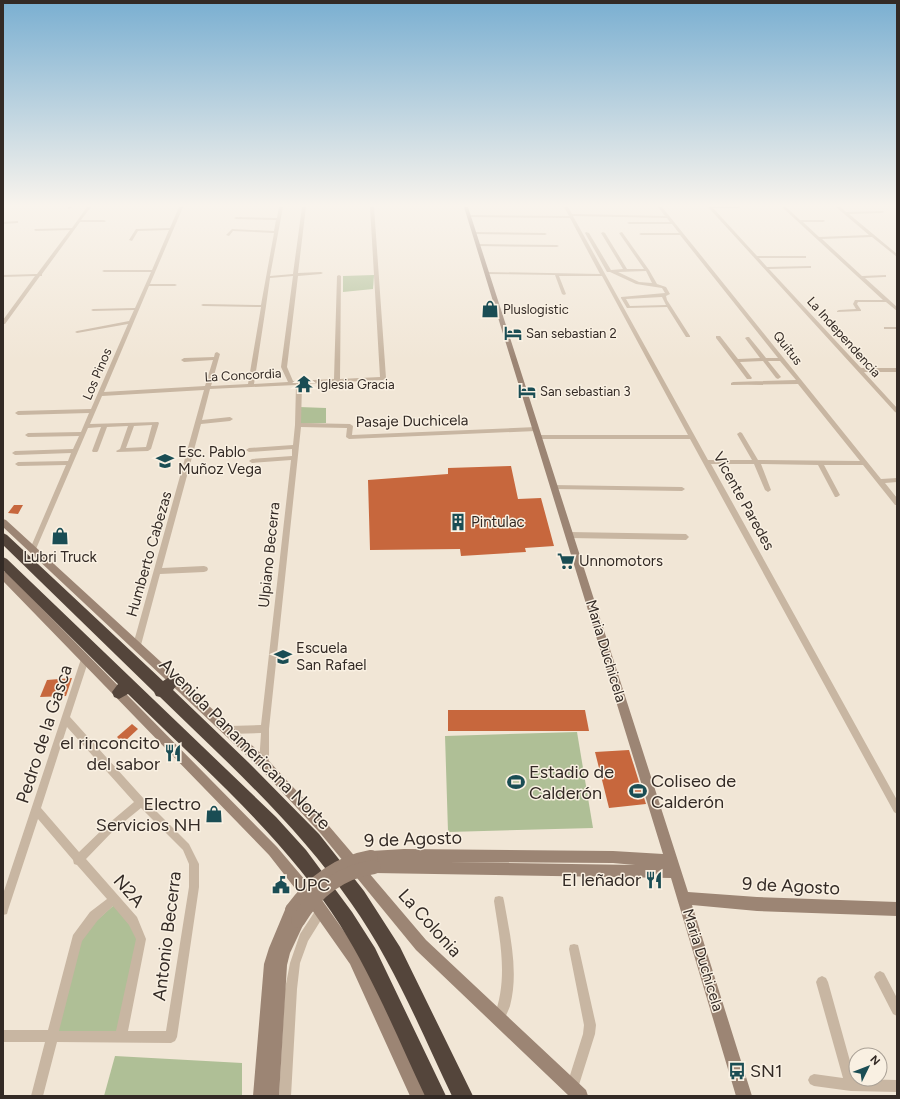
<svg xmlns="http://www.w3.org/2000/svg" width="900" height="1099" viewBox="0 0 900 1099" font-family="Figtree,sans-serif">
	<style>
		.green { fill: #afbf96 }
		.building { fill: #c7673d }
		.lines { fill: none; stroke-linecap: round; stroke-linejoin: round }
		.street { fill: #c8b6a2; fill-rule: evenodd }
		.secondary { fill: #9c8574; fill-rule: evenodd }
		.highway { fill: #54453b; fill-rule: evenodd }
		.secondary-bridge { stroke: #9c8574; stroke-width: 14 }
		.labels { text-anchor: middle; dominant-baseline: central; stroke-width: 3; stroke-linejoin: round; paint-order: stroke }
		.far-poi-label { font-size: 13px; fill: #332a25; stroke: #f9f0e2; text-anchor: start }
		.far-street-label { font-size: 13px; fill: #332a25; stroke: #f9f0e2 }
		.street-label { font-size: 15px; fill: #332a25; stroke: #f9f0e2 }
		.poi-label { font-size: 15px; fill: #332a25; stroke: #f9f0e2; text-anchor: start }
		.near-street-label { font-size: 18px; fill: #332a25; stroke: #f9f0e2 }
		.near-poi-label { font-size: 18px; fill: #332a25; stroke: #f9f0e2; text-anchor: start }
	</style>
	<rect width="100%" height="100%" fill="#f1e6d6"/>
	<g class="green">
		<polygon points="374,275 373,289 343,292 343,276"/>
		<polygon points="299,407 326,408 326,423 298,424"/>
		<polygon points="577,732 593,828 448,832 445,736"/>
		<polygon points="114,905 136,933 138,943 118,1031 57,1032 78,948 86,930"/>
		<polygon points="115,1056 242,1063 242,1096 104,1096"/>
	</g>
	<g class="building">
		<polygon points="511,466 518,499 541,498 554,546 525,548 526,552 461,556 460,549 370,550 368,480 448,474 448,468"/>
		<polygon points="14,505 23,505 18,514 8,513"/>
		<polygon points="72,678 66,696 40,697 47,680"/>
		<polygon points="448,710 585,710 589,731 448,731"/>
		<polygon points="132,724 138,729 123,743 117,737"/>
		<polygon points="629,750 646,804 609,808 595,752"/>
	</g>
	<g class="lines">
		<g class="street">
			<polygon points="68,207 72,207 69,209 68,209"/>
			<polygon points="87,207 91,207 81,220 104,220 106,221 105,222 80,222 42,274 42,276 40,276 5,324 3,324 3,320 35,276 3,277 3,275 37,274 70,230 36,231 34,230 35,229 72,228"/>
			<path d="M179 207H183L150 284H175L177 285 175 286H149L104 392 205 386 213 360 184 362 181 360 184 358 214 357 215 353 217 352 220 354 211 386 248 384 261 307 203 306 201 305 203 304 261 305 274 233 233 231 229 236 226 235 232 229 274 231 276 220 236 219 234 218 236 217 277 218 279 207H283L270 276 293 274 302 207H306L298 273 321 272 323 273 321 274 298 276 287 367 293 381 334 379 337 276 339 275 341 276 340 379 380 377 370 207H374L386 378 383 380 302 384 301 423 350 424 353 426 352 435 536 427 539 429 536 431 349 439 346 437 347 428 301 427 269 729V764L267 767 264 769 261 767 259 764 261 733 229 734 226 733 225 730 226 727 229 726 261 725 291 460 252 463 249 461 252 459 292 456V449L249 452 246 450 249 448 293 445 295 425 296 385 210 389 202 420 230 417 233 419 230 421 201 424 162 568 204 566 207 567 208 569 207 571 204 572 160 574 141 645 140 647 137 648 134 647 133 645 204 390 102 396 90 424 158 422 159 423 151 449 148 451 117 452 116 451 120 449 128 426 107 427 98 451 97 452H93L92 451 101 427 88 428 36 549 35 551H31L30 549 66 465 18 466 15 464 18 462 68 461 71 453 15 455 12 453 15 451 73 449 79 436 28 437 25 435 28 433 81 432 89 413 18 415 15 413 18 411 91 409 128 324 77 333 75 332 77 331 129 321 134 310 93 311 91 310 93 309 135 308 151 272H104L102 271 104 270H152L169 230 138 231 132 241 129 240 136 229 170 228ZM293 276 281 367 288 382 254 384 266 306 270 278ZM152 425 146 447 126 448 134 426Z"/>
			<path d="M564 207H568L572 214 665 216 658 207H662L881 479 897 478V482L885 483 897 498V505H895L863 465H824L840 495 837 497H835L818 465 761 464 771 490 768 492 765 490 754 464H711L897 800V814L894 812 690 439H539L536 437 539 435H688L602 276H559L566 294 564 295 562 294 555 275 487 274 485 273 487 272 600 274 570 218 469 217 467 216 469 215 569 216ZM573 216 667 218 670 222H629L627 223 629 224H672L679 233H641L639 234 641 235H680L778 358H766L749 337H747L745 338 760 358 738 359 720 336H716V338L747 379H751L752 378 740 362 763 361 776 378 778 379 781 377 768 361H780L796 380 733 382 731 383V385L798 384 860 461 758 460 742 433 740 432 737 434 752 460H708Z"/>
			<polygon points="708,207 740,207 738,208 713,208 757,256 806,256 806,258 759,258 767,267 811,266 811,268 809,268 769,269 861,368 897,368 897,372 864,372 897,408 897,413 895,412"/>
			<polygon points="782,207 786,207 800,220 824,220 825,221 823,222 803,222 819,237 869,235 836,207 840,207 846,212 883,211 884,212 882,213 849,214 897,254 897,257 872,237 822,239 862,276 886,275 886,277 884,277 865,278 897,307 897,311 886,302 858,302 857,304 861,310 861,311 837,312 837,311 839,310 856,309 853,304 855,300 883,300"/>
			<polygon points="17,221 18,221 18,223 3,224 3,222"/>
			<polygon points="474,232 545,233 547,234 545,235 473,234 473,232"/>
			<path d="M586 232 589 233 611 270 623 269 601 233 603 232 605 233 627 269H644L619 233 622 232 649 270 657 284 666 287 670 294 666 296 667 300 690 336V337H686L667 307 627 308 621 298V297L665 293 662 288 636 284 610 272H607L585 233ZM646 271 652 283 639 282 618 272ZM662 297 666 305 630 306 626 299Z"/>
			<polygon points="477,244 557,245 559,246 557,247 478,246 477,246"/>
			<rect x="884" y="327" width="13" height="2"/>
			<polygon points="552,485 682,487 685,489 682,491 554,489 552,489 551,487"/>
			<polygon points="569,532 686,534 689,537 686,540 569,538 566,535"/>
			<path d="M85 655 88 656 89 659 70 717 144 799 189 844 199 864V887L177 1037 175 1041 171 1043 57 1042 43 1096H31L45 1042H3V1030H48L73 935 90 912 107 899 77 865 74 864 73 860 38 819 8 910 7 914 3 915V894L81 659 82 656ZM67 727 134 802 108 824 79 852 41 808ZM141 808 183 850 189 864V887L166 1031H128L146 939 137 917 86 859 114 830ZM113 906 129 925 136 939 116 1031H59L82 941 98 920Z"/>
			<path d="M499 896 503 897 504 901C510 935 519 972 510 1006 508 1012 505 1017 503 1023L499 1025 495 1023 493 1019C509 980 500 941 494 901L495 897Z"/>
			<polygon points="321,907 325,908 326,912 308,941 300,963 297,989 291,1096 279,1096 285,989 290,963 300,934 317,908"/>
			<polygon points="574,944 578,945 579,949 596,1025 595,1034 578,1088 576,1092 572,1094 568,1092 566,1088 583,1034 584,1025 569,949 570,945"/>
			<polygon points="880,971 884,973 897,998 897,1016 893,1014 874,977 876,973"/>
			<polygon points="822,976 826,978 828,982 855,1079 897,1080 897,1092 851,1091 814,1086 810,1084 808,1080 810,1076 814,1074 843,1078 816,982 818,978"/>
		</g>
		<g class="secondary">
			<path d="M464 207H468L688 892 757 897 897 902V916L757 911 692 905 752 1096H736L671 878 374 873 369 872 368 867 369 863 366 862 365 857 366 852 371 851 404 849 613 851 663 854ZM447 862 613 863 635 865Z"/>
			<polygon points="3,519 6,520 268,760 329,826 426,940 586,1090 588,1096 569,1096 416,950 321,834 260,768 3,527"/>
			<polygon points="3,571 6,572 277,847 322,900 360,954 386,1008 426,1096 410,1096 350,964 312,910 269,855 3,581"/>
			<polygon points="292,903 297,905 299,910 297,915 303,916 305,921 290,953 287,965 279,1096 253,1096 264,964 269,948 287,905"/>
		</g>
		<g class="highway">
			<path d="M3 533 7 535 163 681 174 674 179 675 181 680 173 690 248 762 319 834 364 891 400 947 473 1096H452C421 1031 393 962 351 903 298 826 227 762 160 697L156 696 154 692 3 545Z"/>
			<path d="M3 557 7 559 276 817 306 850 352 912 375 948 446 1096H425C398 1039 374 979 340 925 286 839 200 765 128 694L119 699 114 697 112 692 118 684 3 570Z"/>
		</g>
		<g class="secondary-bridge">
			<path d="M292 910C312 883 337 863 371 857"/>
			<path d="M298 921C315 892 340 872 374 867"/>
		</g>
	</g>
	<linearGradient id="sky" x2="0" y2="1"><stop stop-color="#7aafd1"/><stop offset="0.57" stop-color="#f9f4ed"/><stop offset="1" stop-color="#f9f4ed" stop-opacity="0"/></linearGradient>
	<rect width="900" height="360" fill="url(#sky)"/>
	<defs>
		<g id="shop-bare" transform="scale(1.38)"><path d="M-5-2.5h2.3a2.7 3.5 0 0 1 5.4 0H5L5.5 6h-11ZM-1.5-2.5h3a1.5 2.3 0 0 0-3 0Z" fill="#1a4d54" stroke="#f9f0e2" stroke-width="2.5" paint-order="stroke"/></g>
		<g id="hotel-bare" transform="scale(1.38)"><path d="M-6-4.5h1.5V1H6V5H4.5V3h-9V5H-6ZM-4 0a1.8 1.8 0 1 1 3.6 0ZM.5 0V-2.5h3Q6-2.5 6 0Z" fill="#1a4d54" stroke="#f9f0e2" stroke-width="2.5" paint-order="stroke"/></g>
		<g id="temple-bare" transform="scale(1.38)"><path d="M0-6L5-2H3V0L6.5 2.5H4V6H1.5V3h-3V6H-4V2.5H-6.5L-3 0V-2H-5Z" fill="#1a4d54" stroke="#f9f0e2" stroke-width="2.5" paint-order="stroke"/></g>
		<g id="school-bare" transform="scale(1.38)"><path d="M0-5L7-2L0 1L-7-2ZM-4 1L0 2.5L4 1V4Q0 6-4 4Z" fill="#1a4d54" stroke="#f9f0e2" stroke-width="2.5" paint-order="stroke"/></g>
		<g id="building-bare" transform="scale(1.38)"><path d="M-4-6H4V6H1V3H-1V6H-4ZM-2.5-4.3h1.7v1.8h-1.7ZM.8-4.3h1.7v1.8H.8ZM-2.5-1h1.7V.8h-1.7ZM.8-1h1.7V.8H.8Z" fill="#1a4d54" stroke="#f9f0e2" stroke-width="2.5" paint-order="stroke"/></g>
		<g id="supermarket-bare" transform="scale(1.38)"><path d="M-6-5.5h2.5l.6 2H6L4.5 2H-2.5L-4.4-4H-6ZM-1.5 3.2a1.3 1.3 0 1 0 .1 0ZM3 3.2a1.3 1.3 0 1 0 .1 0Z" fill="#1a4d54" stroke="#f9f0e2" stroke-width="2.5" paint-order="stroke"/></g>
		<g id="restaurant-bare" transform="scale(1.38)"><path d="M-5-6h1v4h1v-4h1v4h1v-4h1v5L-1.5 .5V6h-2V.5L-5-1ZM5-6V6H3V1.5H1.5Q1.5-4 5-6Z" fill="#1a4d54" stroke="#f9f0e2" stroke-width="2.5" paint-order="stroke"/></g>
		<g id="stadium-bare" transform="scale(1.38)"><path d="M0-5a6.5 5 0 1 0 0 10a6.5 5 0 1 0 0-10ZM-3.5-1.8h7v3.6h-7Z" fill="#1a4d54" stroke="#f9f0e2" stroke-width="2.5" paint-order="stroke"/></g>
		<g id="civic-bare" transform="scale(1.38)"><path d="M-.6-6.5H3V-4.5H.6V-3L4-1V1h2V6H-6V1h2V-1L-.6-3ZM-1.2 2.5V6h2.4V2.5Z" fill="#1a4d54" stroke="#f9f0e2" stroke-width="2.5" paint-order="stroke"/></g>
		<g id="bus-bare" transform="scale(1.38)"><path d="M-5-6H5V4H4V6H2V4H-2V6H-4V4H-5ZM-3.5-4V0h7V-4ZM-3.5 1.2v1.5H-2V1.2ZM2 1.2v1.5H3.5V1.2Z" fill="#1a4d54" stroke="#f9f0e2" stroke-width="2.5" paint-order="stroke"/></g>
	</defs>
	<g fill-rule="evenodd">
		<use href="#shop-bare" x="490" y="309"/>
		<use href="#hotel-bare" x="513" y="333"/>
		<use href="#temple-bare" x="304" y="384"/>
		<use href="#hotel-bare" x="527" y="391"/>
		<use href="#school-bare" x="165" y="461"/>
		<use href="#building-bare" x="458" y="522"/>
		<use href="#shop-bare" x="60" y="536"/>
		<use href="#supermarket-bare" x="566" y="561"/>
		<use href="#school-bare" x="283" y="657"/>
		<use href="#restaurant-bare" x="173" y="753"/>
		<use href="#stadium-bare" x="516" y="782"/>
		<use href="#stadium-bare" x="638" y="791"/>
		<use href="#shop-bare" x="214" y="814"/>
		<use href="#restaurant-bare" x="654" y="880"/>
		<use href="#civic-bare" x="281" y="885"/>
		<use href="#bus-bare" x="737" y="1071"/>
	</g>
	<g class="labels">
		<g class="far-poi-label">
			<text x="503" y="309">Pluslogistic</text>
			<text x="526" y="333">San sebastian 2</text>
			<text x="317" y="384">Iglesia Gracia</text>
			<text x="540" y="391">San sebastian 3</text>
		</g>
		<g class="far-street-label">
			<text transform="translate(844 337) rotate(48)">La Independencia</text>
			<text transform="translate(788 348) rotate(52)">Quitus</text>
			<text transform="translate(97 374) rotate(-67)">Los Pinos</text>
			<text transform="translate(243 375) rotate(-3)">La Concordia</text>
		</g>
		<g class="street-label">
			<text transform="translate(412 421) rotate(-1)">Pasaje Duchicela</text>
			<text transform="translate(744 501) rotate(61)">Vicente Paredes</text>
			<text transform="translate(149 554) rotate(-74)">Humberto Cabezas</text>
			<text transform="translate(269 555) rotate(-84)">Ulpiano Becerra</text>
			<text transform="translate(606 651) rotate(73)">Maria Duchicela</text>
			<text transform="translate(703 960) rotate(73)">Maria Duchicela</text>
		</g>
		<g class="poi-label">
			<text x="178" y="452">Esc. Pablo<tspan x="178" dy="17">Muñoz Vega</tspan></text>
			<text x="471" y="522">Pintulac</text>
			<text x="60" y="557" text-anchor="middle">Lubri Truck</text>
			<text x="579" y="561">Unnomotors</text>
			<text x="296" y="648">Escuela<tspan x="296" dy="17">San Rafael</tspan></text>
		</g>
		<g class="near-street-label">
			<text transform="translate(44 734) rotate(-72)">Pedro de la Gasca</text>
			<text transform="translate(245 744) rotate(45)">Avenida Panamericana Norte</text>
			<text transform="translate(413 839) rotate(-2)">9 de Agosto</text>
			<text transform="translate(791 886) rotate(3)">9 de Agosto</text>
			<text transform="translate(129 891) rotate(49)">N2A</text>
			<text transform="translate(430 923) rotate(48)">La Colonia</text>
			<text transform="translate(167 936) rotate(-83)">Antonio Becerra</text>
		</g>
		<g class="near-poi-label">
			<text x="160" y="743" text-anchor="end">el rinconcito<tspan x="160" dy="21">del sabor</tspan></text>
			<text x="529" y="772">Estadio de<tspan x="529" dy="21">Calderón</tspan></text>
			<text x="651" y="781">Coliseo de<tspan x="651" dy="21">Calderón</tspan></text>
			<text x="201" y="804" text-anchor="end">Electro<tspan x="201" dy="21">Servicios NH</tspan></text>
			<text x="641" y="880" text-anchor="end">El leñador</text>
			<text x="294" y="885">UPC</text>
			<text x="750" y="1071">SN1</text>
		</g>
	</g>
	<rect width="900" height="1099" fill="none" stroke="#332a25" stroke-width="8"/>
	<g transform="translate(868 1067) rotate(47)"><circle r="19" fill="#f9f0e2" stroke="#aaa196"/>
	<path d="M0-3L7 15L0 10L-7 15Z" fill="#1a4d54"/>
	<text y="-6" font-size="11" font-weight="bold" text-anchor="middle" fill="#332a25">N</text>
	</g>
</svg>
